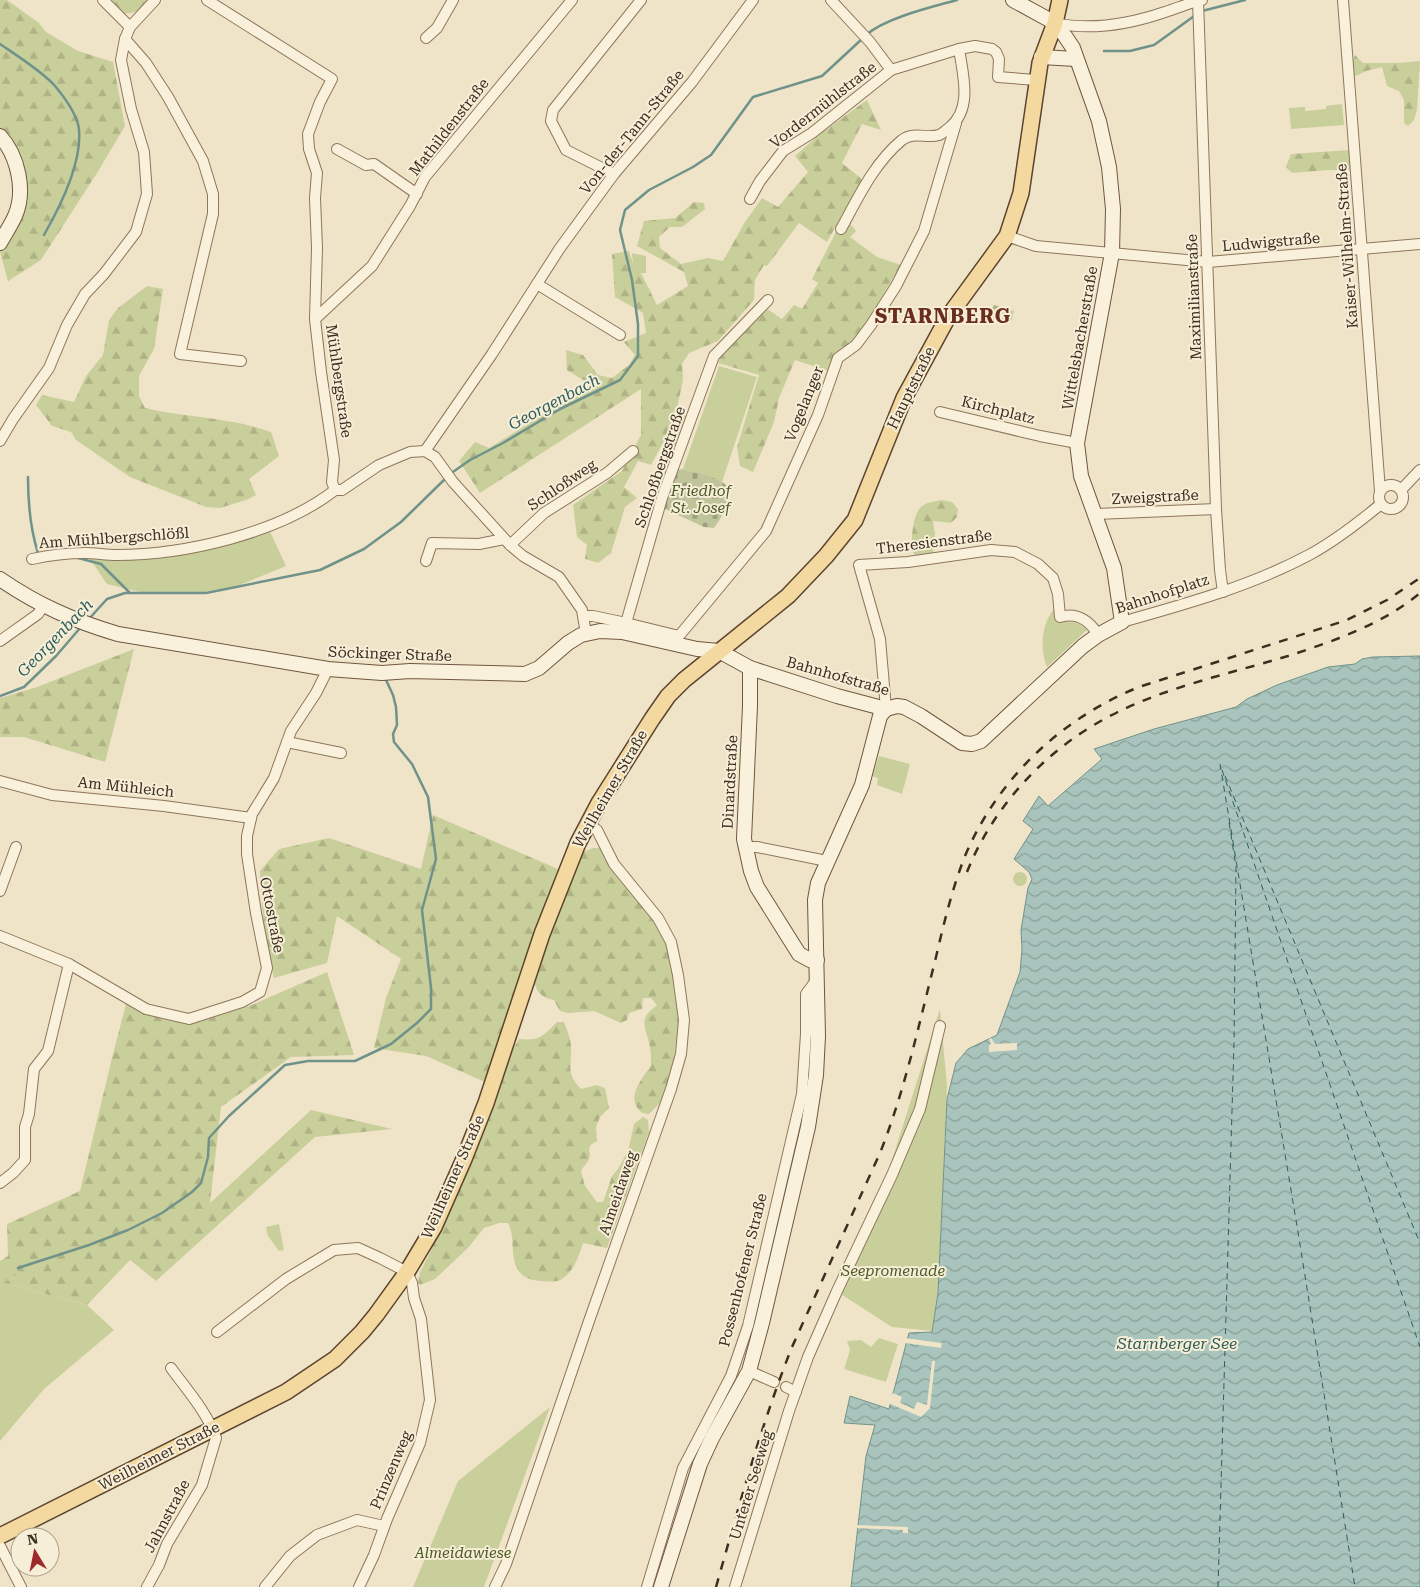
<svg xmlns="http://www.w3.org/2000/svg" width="1420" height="1587" viewBox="0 0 1420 1587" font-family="'Roboto Serif',serif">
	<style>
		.green { fill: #c9cf9b }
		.forest { fill: url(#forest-firs) }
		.wetland { fill: url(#wetland-marsh) }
		.cemetery { fill: url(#cemetery-stones) }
		.water { fill: url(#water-waves); stroke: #6f938a }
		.pier { fill: #f0e4c8 }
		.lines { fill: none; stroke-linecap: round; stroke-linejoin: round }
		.stream { stroke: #6f938a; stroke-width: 2.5 }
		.ferry { stroke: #2f5d5a; stroke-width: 1; stroke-dasharray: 6 5; stroke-linecap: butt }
		.street-casing { stroke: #8d765c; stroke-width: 12 }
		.secondary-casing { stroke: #6f573f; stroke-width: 16 }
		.primary-casing { stroke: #5b4430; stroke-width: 18 }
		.street { stroke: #faf1dc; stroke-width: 10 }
		.secondary { stroke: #faf1dc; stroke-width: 14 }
		.primary { stroke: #f3d9a0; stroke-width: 15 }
		.rail { stroke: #3d2e20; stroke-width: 2.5; stroke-dasharray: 9 9; stroke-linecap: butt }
		.labels { text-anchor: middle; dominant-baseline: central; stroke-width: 4; stroke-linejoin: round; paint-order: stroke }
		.street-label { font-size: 15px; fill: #3d2e20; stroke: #f7eed8 }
		.park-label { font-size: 15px; font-style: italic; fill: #4d5a26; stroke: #f7eed8 }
		.water-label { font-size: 16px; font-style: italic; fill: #2f5d5a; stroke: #f7eed8 }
		.district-label { font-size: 20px; font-weight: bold; letter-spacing: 1px; fill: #6b2e1e; stroke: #f7eed8 }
	</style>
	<defs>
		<pattern id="forest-firs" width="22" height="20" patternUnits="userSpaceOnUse" patternTransform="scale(1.25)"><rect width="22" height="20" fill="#c9cf9b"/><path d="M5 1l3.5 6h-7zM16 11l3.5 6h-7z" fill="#aeb285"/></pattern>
		<pattern id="wetland-marsh" width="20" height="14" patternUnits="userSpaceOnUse" patternTransform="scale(1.25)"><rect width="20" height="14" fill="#c9cf9b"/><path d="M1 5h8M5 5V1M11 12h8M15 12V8" fill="none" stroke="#aeb285"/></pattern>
		<pattern id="cemetery-stones" width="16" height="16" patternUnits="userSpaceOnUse" patternTransform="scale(1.25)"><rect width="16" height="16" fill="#bfc49a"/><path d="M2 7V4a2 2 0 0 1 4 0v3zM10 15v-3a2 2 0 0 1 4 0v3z" fill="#9ca07d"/></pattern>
		<pattern id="water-waves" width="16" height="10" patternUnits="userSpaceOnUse" patternTransform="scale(1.25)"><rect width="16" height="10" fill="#a9c4bc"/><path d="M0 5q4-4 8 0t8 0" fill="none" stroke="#8ba098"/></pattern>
	</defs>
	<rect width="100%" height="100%" fill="#f0e4c8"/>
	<g class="green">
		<polygon points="1342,104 1344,125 1291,129 1289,108 1305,107 1305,111 1326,109 1326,106"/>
		<polygon points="632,253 646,256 646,273 634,274"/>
		<polygon points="719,366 757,377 722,482 683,469"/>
		<polygon points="267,525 286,566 240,585 194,594 148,594 107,584 86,553 156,552"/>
		<path d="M1054 609 1062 622C1073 621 1080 623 1087 630L1047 667C1040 650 1041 624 1054 609Z"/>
		<polygon points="879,756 910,764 902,794 877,785 878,778 872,776"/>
		<circle cx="1020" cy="879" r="7"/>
		<polygon points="940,1009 947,1086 938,1291 932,1331 892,1327 833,1289 883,1188"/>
		<polygon points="279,1224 284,1250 279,1251 268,1236 266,1227"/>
		<polygon points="0,1282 87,1305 114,1330 44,1389 0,1441"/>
		<polygon points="879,1338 898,1344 886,1382 844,1369 850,1350 847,1341 861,1340 871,1347"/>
		<polygon points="550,1407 484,1587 413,1587 458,1481"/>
	</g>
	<g class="forest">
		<polygon points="0,0 7,0 39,23 46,32 78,51 113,62 125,126 97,173 41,260 8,281 0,252 0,243 21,190 0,136"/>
		<path d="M106 0H150C143 12 136 12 123 14Z"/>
		<polygon points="1355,55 1363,63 1399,63 1420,61 1417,109 1414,120 1408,126 1404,123 1404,100 1399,91 1387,86 1382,67 1366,71 1356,76 1349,71"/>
		<polygon points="867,100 881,130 862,124 842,163 862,179 827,242 799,223 767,266 764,265 755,280 754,300 718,341 689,353 682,364 683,380 677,408 686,416 677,448 663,443 651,465 638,461 624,487 637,498 625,507 611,553 598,563 585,559 587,545 577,537 573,505 622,471 641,435 641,389 480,493 459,461 475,442 489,448 591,385 567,370 566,350 583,355 598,375 612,378 629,365 635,355 624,342 646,333 643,313 615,297 612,254 629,251 635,269 642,275 657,305 688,286 684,272 637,246 644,221 675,218 694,202 704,203 705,209 682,227 670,227 659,237 660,248 681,264 708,258 723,261 745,222 762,198 778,207 808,172 795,156 820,134"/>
		<polygon points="1350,150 1352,170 1329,170 1292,173 1286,167 1291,154"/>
		<polygon points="848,221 856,231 850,237 877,257 901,265 865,324 828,371 795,360 779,398 774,422 753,472 740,466 737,447 759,375 718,363 723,352 766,308 782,319 794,305 802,309 818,283 812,279 837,230"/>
		<path d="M147 286 163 289 154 349 139 376V396L145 408C187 418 230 417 271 432L279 456 249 479 256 495 246 500 220 508 206 507 130 477 76 440 71 432 52 426 36 405 42 395 74 402 86 376 103 355 109 320 118 308Z"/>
		<polygon points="994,305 1014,311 1011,321 987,316"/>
		<path d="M942 500 952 502 958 509 957 517 951 523 933 521 935 533 933 553 922 557C918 556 914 555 913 551 910 542 913 515 920 508 926 502 933 502 942 500Z"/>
		<polygon points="134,649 105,762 24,737 0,737 0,698 37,687"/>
		<polygon points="433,815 558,869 485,1082 426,1056 374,1048 386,998 401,959 337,916 327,963 274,978 264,936 260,871 279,849 329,838 421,869"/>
		<path d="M593 848H600L643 903 665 939 670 954 679 1026 673 1062 661 1102 649 1114 642 1113C639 1110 636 1107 635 1103 631 1092 644 1075 651 1066 651 1059 651 1050 649 1043 644 1023 639 1019 657 1005L651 998H643L642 1009 629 1013 627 1020 621 1023 594 1011 568 1013 560 1011 554 1000C536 997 533 984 533 968L581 853Z"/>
		<polygon points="327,972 354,1055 291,1057 221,1107 210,1203 311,1110 392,1129 315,1137 156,1281 130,1260 87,1305 0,1282 0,1261 8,1256 7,1224 80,1191 112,1058 127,1000 190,1022 252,1005"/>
		<path d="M557 1022H564C567 1030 570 1037 571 1045 572 1065 565 1073 581 1089L597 1085 605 1088 609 1108 600 1117 596 1127 597 1141C584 1148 592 1149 589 1159 587 1163 583 1167 581 1171L585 1186 597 1202H603L612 1176 618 1169 628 1151 634 1124 643 1117 648 1120 649 1132 607 1248 583 1243C579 1256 574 1271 562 1279 556 1283 546 1281 539 1281 531 1280 524 1278 519 1271 509 1257 516 1238 508 1223H499L484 1228 468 1248 435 1279 420 1285 418 1283 420 1272 430 1253 510 1054 519 1039C540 1041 543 1036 557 1022Z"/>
	</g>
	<path class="wetland" d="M10 1268H18C17 1279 10 1281 0 1283V1270Z"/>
	<path class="cemetery" d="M683 469C695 473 712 476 722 482 738 491 722 517 714 528L704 527 663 508 676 470Z"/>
	<polygon class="water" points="1420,656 1420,1587 851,1587 866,1456 875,1425 844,1423 850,1396 889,1409 909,1333 932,1332 938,1293 947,1099 956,1063 968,1049 997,1035 1020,972 1022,949 1021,930 1028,888 1032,879 1029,872 1014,859 1033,829 1023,821 1039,796 1048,806 1102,759 1094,749 1154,729 1236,707 1247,699 1277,685 1328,667 1355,664 1362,659 1373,657"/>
	<g class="pier">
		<polygon points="991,1038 995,1044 1017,1043 1017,1050 989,1052 989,1045 991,1044 989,1039"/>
		<polygon points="905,1338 942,1343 941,1348 905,1343"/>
		<polygon points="932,1361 935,1361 930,1408 921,1417 888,1403 893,1393 902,1397 900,1403 914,1409 917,1402 927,1405"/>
		<polygon points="856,1525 908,1527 908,1533 903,1533 903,1530 855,1528"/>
	</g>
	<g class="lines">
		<g class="stream">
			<polyline points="1202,11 1245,0"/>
			<path d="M866 35C885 18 932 7 957 0"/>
			<path d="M0 44C16 55 43 72 55 86 65 98 78 115 79 130 82 164 60 207 44 235"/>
			<polyline points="1104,51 1130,51 1154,45 1197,14"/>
			<polyline points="450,474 470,460 503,443 560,409 620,380 638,356 638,324 632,280 620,230 625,210 649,190 693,167 711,155 753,97 822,76 862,39"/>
			<path d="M28 477C28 503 30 528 38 553"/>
			<polyline points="78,558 101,564 130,593"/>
			<polyline points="88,620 107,599 125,593 206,593 320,570 364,549 401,522 446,478"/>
			<polyline points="0,696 24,687 56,656 81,627"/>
			<polyline points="18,1268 89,1245 128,1230 162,1213 192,1192 201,1183 208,1157 209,1138 229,1116 285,1065 308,1061 355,1061 391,1044 417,1023 431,1009 431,988 422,910 436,859 428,797 412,764 394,742 393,734 397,725 396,707 393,695 386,680"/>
		</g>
		<g class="ferry">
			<polyline points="1220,764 1297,1226 1355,1587"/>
			<polyline points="1222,770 1420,1347"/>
			<polyline points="1225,776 1420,1243"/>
			<polyline points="1218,1587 1234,1043 1236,867 1229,822"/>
		</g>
		<g class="street-casing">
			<g id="street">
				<polyline points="103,0 130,27"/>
				<polyline points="207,0 332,79 320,102 308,134 309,149 317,173 315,198 317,248 315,319 321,372 334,460 332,482 335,490 342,490 379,465 410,452 425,451 435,457 453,482 510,545 523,556 559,577 582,610 586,634"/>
				<polyline points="831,0 870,42 891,70"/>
				<polyline points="1343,0 1380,491"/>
				<polyline points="1198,1 1216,509 1220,570 1223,592"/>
				<path d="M1055 23C1092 31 1130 24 1165 12 1178 8 1189 3 1202 0"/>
				<polyline points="426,38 437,28 453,0"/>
				<polyline points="125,39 146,63 168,97 203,161 213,194 213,214 180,354 241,361"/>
				<polyline points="337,149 366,165 374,164 417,194"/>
				<polyline points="614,174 566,150 551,121 553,110 641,0"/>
				<polyline points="750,199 760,181 783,151 812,133 891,70 959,49 975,46 992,49 996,52 999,59 998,77 1036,80"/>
				<path d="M841 229C858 198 874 163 902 140 914 131 927 139 939 135 942 134 946 130 949 128 973 109 963 75 959 49"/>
				<polyline points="1007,236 1036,246 1208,262 1420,244"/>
				<polyline points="537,284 620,335"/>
				<polyline points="315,319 372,266 410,206 425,177 572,0"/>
				<polyline points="940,412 1040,436 1077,443"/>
				<polyline points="0,441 13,419 49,368 67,325 85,294 104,274 136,232 147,194 144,152 131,109 121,60 125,39 130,27 155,0"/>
				<polyline points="425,451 492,354 560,248 614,174 692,82 753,0"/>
				<circle cx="1391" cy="497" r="12"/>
				<polyline points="1401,490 1420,470"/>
				<polyline points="1096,514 1216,509"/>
				<polyline points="510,545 544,513 607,473 633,451"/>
				<path d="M32 559C50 555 67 553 85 553 95 553 106 555 116 555 185 555 280 533 335 490"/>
				<polyline points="426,561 432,543 479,544 504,539"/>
				<polyline points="584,616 593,616 626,623 662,498 714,356 768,300"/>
				<path d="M1122 622C1186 604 1251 586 1309 555 1335 541 1358 523 1381 504"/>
				<polyline points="626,623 679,636 766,531 818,415 838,358 856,345 871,325 896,286 924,231 956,123"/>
				<polyline points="0,641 38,614 43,606"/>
				<path d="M886 709 880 639 859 565 908 562 991 550 1015 552 1038 564 1053 578 1058 594 1060 617C1077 612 1090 621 1098 635"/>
				<polyline points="287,742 341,753"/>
				<polyline points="0,781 52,795 164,806 251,818"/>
				<polyline points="745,847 757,847 827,861"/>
				<polyline points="0,891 16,847"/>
				<polyline points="0,936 69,964 146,1009 189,1019 242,1002 260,992 267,968 256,913 247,854 247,836 252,814 274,778 291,731 316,693 328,669"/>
				<polyline points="0,1183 13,1173 25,1160 25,1127 29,1114 34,1069 48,1051 69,964"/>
				<polyline points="217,1332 286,1279 334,1250 358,1248 380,1258 407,1272 412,1283 414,1298 421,1319 430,1400 420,1443 387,1519 374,1555 359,1587"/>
				<polyline points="749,1371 774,1382"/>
				<polyline points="786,1387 796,1392"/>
				<polyline points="0,1546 21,1587"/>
				<path d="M147 1587 159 1565 167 1544 202 1485 216 1438C207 1412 187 1390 171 1368"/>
				<polyline points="265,1587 290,1556 317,1535 357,1520 384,1526"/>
				<polyline points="495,1587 506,1564 589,1321 671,1089 681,1054 684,1020 678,975 671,942 658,918 614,864 597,830 588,824"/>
				<polyline points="647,1587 683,1468 731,1376 748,1326 802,1094 806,1034 806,994 817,979"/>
				<polyline points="735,1587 789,1411 808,1357 837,1291 892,1175 920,1109 940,1026"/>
			</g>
		</g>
		<g class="secondary-casing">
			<g id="secondary">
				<polyline points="1041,57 1076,59"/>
				<path d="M0 136C18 156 26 191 15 216 11 225 5 234 0 243"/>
				<path d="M0 579C38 605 74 621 118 634L328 669 382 673 410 671 525 674 539 668 568 643 581 635 600 631 622 632 697 649 719 651 750 668 837 696 886 709 897 706 904 707 921 716 962 743 972 744 981 741 1083 646 1098 635 1122 622 1114 568 1081 476 1077 443 1112 253 1113 209 1109 167 1099 121 1073 48 1065 36 1055 23 1013 0"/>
				<polyline points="750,668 750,706 744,839 751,871 757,887 799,954 810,960 817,960"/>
				<polyline points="661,1587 700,1464 712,1438 749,1371 762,1323 808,1127 816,1075 818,1036 815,900 818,883 862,785 880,716 886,709"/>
			</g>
		</g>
		<g class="primary-casing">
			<polyline id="primary" points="0,1536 286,1392 335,1359 362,1332 376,1315 407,1272 434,1227 464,1159 486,1103 542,934 578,843 599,803 652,719 668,696 684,680 788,596 826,556 855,520 904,398 948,317 1007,236 1021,193 1040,63 1055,23 1060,0"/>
		</g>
		<use href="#street" class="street"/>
		<use href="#secondary" class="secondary"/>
		<use href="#primary" class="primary"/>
		<g class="rail">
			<path d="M967 872C994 804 1050 745 1116 713 1167 687 1232 673 1288 656 1334 641 1383 624 1420 593"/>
			<path d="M716 1587C739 1506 761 1425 792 1347L880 1153C905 1090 919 1024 936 957 944 923 952 889 965 856 998 778 1062 718 1139 687L1347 620 1387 600 1420 578"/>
		</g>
	</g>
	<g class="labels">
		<g class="street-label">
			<text transform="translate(823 105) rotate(-38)">Vordermühlstraße</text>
			<text transform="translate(449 127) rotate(-52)">Mathildenstraße</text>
			<text transform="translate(632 132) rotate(-51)">Von-der-Tann-Straße</text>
			<text transform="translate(1271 242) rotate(-5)">Ludwigstraße</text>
			<text transform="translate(1347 246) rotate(-94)">Kaiser-Wilhelm-Straße</text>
			<text transform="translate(1194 297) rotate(-92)">Maximilianstraße</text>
			<text transform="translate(1080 338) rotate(-80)">Wittelsbacherstraße</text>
			<text transform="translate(339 381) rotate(82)">Mühlbergstraße</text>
			<text transform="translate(911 388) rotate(-64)">Hauptstraße</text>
			<text transform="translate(804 404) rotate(-68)">Vogelanger</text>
			<text transform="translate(998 410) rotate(14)">Kirchplatz</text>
			<text transform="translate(660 467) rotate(-71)">Schloßbergstraße</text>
			<text transform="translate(562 485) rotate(-34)">Schloßweg</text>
			<text transform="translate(1155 497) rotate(-3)">Zweigstraße</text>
			<text transform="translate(114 538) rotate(-4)">Am Mühlbergschlößl</text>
			<text transform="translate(934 542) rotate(-7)">Theresienstraße</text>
			<text transform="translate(1162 594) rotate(-18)">Bahnhofplatz</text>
			<text transform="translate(390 654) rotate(2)">Söckinger Straße</text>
			<text transform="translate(838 676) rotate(16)">Bahnhofstraße</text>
			<text transform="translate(730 782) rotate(-87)">Dinardstraße</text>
			<text transform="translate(126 787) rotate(6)">Am Mühleich</text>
			<text transform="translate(610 789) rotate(-60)">Weilheimer Straße</text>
			<text transform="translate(272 915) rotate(79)">Ottostraße</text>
			<text transform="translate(453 1177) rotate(-66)">Weilheimer Straße</text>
			<text transform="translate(618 1193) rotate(-71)">Almeidaweg</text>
			<text transform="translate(743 1270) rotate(-76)">Possenhofener Straße</text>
			<text transform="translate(159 1456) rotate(-27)">Weilheimer Straße</text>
			<text transform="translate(391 1470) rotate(-67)">Prinzenweg</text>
			<text transform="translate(751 1485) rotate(-73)">Unterer Seeweg</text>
			<text transform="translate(167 1516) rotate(-62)">Jahnstraße</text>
		</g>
		<g class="park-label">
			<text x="701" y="491">Friedhof<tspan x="701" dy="17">St. Josef</tspan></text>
			<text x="893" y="1271">Seepromenade</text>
			<text x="463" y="1553">Almeidawiese</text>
		</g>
		<g class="water-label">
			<text transform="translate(554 402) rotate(-28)">Georgenbach</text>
			<text transform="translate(55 638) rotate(-46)">Georgenbach</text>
			<text x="1177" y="1343">Starnberger See</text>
		</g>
		<g class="district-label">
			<text x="943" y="316">STARNBERG</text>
		</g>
	</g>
	<g transform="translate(35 1552) rotate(350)"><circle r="24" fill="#f7eed8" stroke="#ada18e"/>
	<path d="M0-4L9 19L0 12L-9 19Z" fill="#9e2a2b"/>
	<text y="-8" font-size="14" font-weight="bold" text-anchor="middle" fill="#3d2e20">N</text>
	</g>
</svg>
